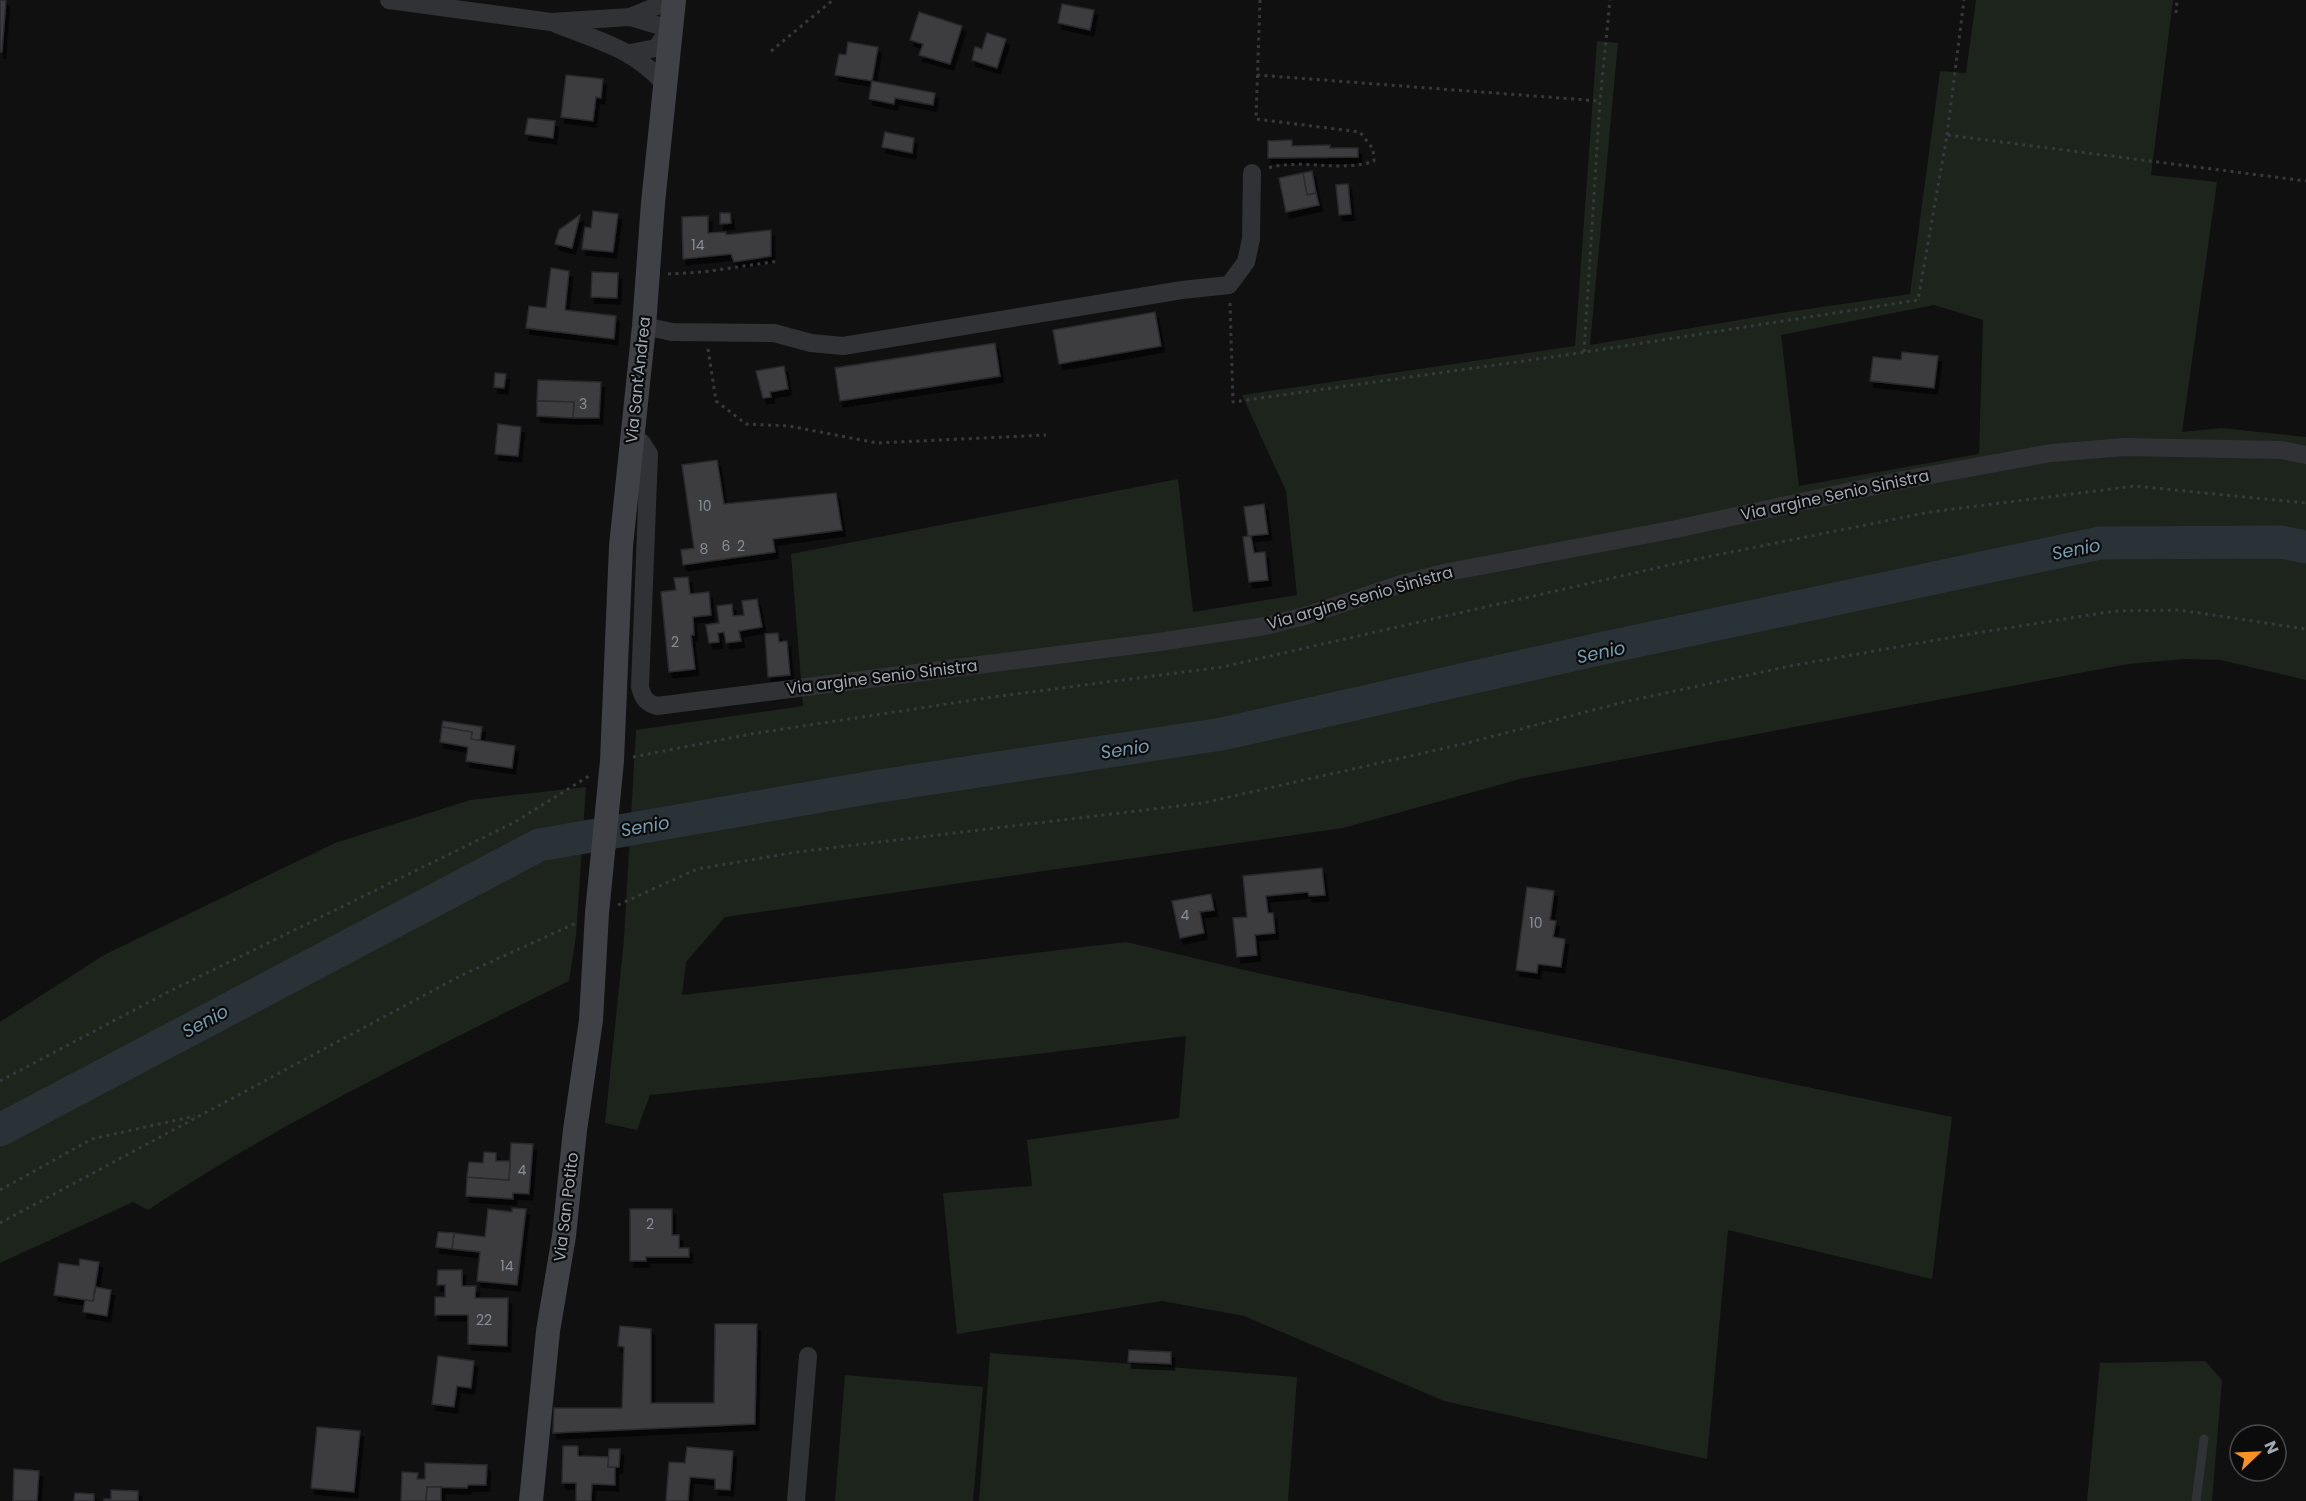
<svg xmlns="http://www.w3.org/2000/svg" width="2306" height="1501" viewBox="0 0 2306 1501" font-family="Poppins,sans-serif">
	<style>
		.green { fill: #1c241c; fill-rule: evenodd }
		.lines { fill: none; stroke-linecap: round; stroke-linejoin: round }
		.river { stroke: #283237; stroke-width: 33 }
		.building { fill: #3c3e41; stroke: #2a2a2d; stroke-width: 1.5; filter: url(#shadow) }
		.path { stroke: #37393d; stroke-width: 3; stroke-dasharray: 3 4.5; stroke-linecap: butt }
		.lane { stroke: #313236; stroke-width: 9 }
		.street { stroke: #313236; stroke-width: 18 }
		.secondary { stroke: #3f4146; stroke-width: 24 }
		.labels { text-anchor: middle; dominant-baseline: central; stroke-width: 4.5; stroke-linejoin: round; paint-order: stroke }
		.number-label { font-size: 14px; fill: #878e96 }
		.street-label { font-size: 16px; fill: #a0a8b2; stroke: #0b0b0c }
		.water-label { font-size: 18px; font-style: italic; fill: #759cb0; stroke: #0b0b0c }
	</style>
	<defs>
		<filter id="shadow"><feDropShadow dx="3.5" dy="6" stdDeviation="0" flood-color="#0009"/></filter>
	</defs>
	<rect width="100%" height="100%" fill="#101011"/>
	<g class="green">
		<path d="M1976 0H2173L2151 175 2217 182 2182 432 2221 428 2306 437V680L2220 660 2185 659 2128 664 1524 778 1343 828 725 917 686 962 682 995 1126 942 1262 974 1952 1117 1932 1279 1728 1230 1707 1459 1444 1401 1244 1316 1162 1301 957 1334 943 1193 1032 1186 1027 1140 1179 1118 1186 1036 1012 1057 650 1095 637 1130 605 1123 624 939 636 730 803 706 791 554 1178 479 1193 612 1297 595 1286 491 1242 395 1575 346 1597 41 1618 43 1590 345 1775 314 1910 294 1940 71 1966 73ZM1934 305 1983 320 1979 454 1799 486 1781 335Z"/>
		<path d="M586 787 576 936 569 981C426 1052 281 1122 148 1210L133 1202 0 1263V1022L104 955 335 843 470 800Z"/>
		<polygon points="990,1353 1297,1377 1288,1501 979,1501"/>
		<polygon points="2205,1361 2222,1380 2212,1501 2087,1501 2100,1363"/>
		<polygon points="845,1375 983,1387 973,1501 835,1501"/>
	</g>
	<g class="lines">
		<polyline class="river" points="0,1130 539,845 873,787 1222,734 1599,649 2100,543 2281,542 2306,547"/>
	</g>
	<g class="building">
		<polygon points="0,0 6,0 2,52 0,52"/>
		<polygon points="1062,4 1094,10 1090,30 1058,23"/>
		<polygon points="919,12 962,26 950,64 919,55 923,44 910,40"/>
		<polygon points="987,33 1006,39 997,68 972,60 975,47 982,49"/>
		<polygon points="848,42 878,47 872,81 835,75 839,54 846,55"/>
		<polygon points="566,75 603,79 601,98 596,97 593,121 561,117"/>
		<polygon points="872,81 935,93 933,105 895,98 894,104 869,99"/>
		<polygon points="528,118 555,121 553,138 525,134"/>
		<polygon points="885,132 914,138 912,153 882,147"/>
		<polygon points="1292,140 1292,146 1330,145 1330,148 1358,148 1358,157 1268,158 1268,141"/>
		<polygon points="1312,171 1316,193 1307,195 1303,173"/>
		<polygon points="1303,173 1307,195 1316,193 1319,205 1286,212 1279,178"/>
		<polygon points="1348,184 1351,214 1339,215 1336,185"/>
		<polygon points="593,211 618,214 613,252 582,249 585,227 591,228"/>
		<polygon points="720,213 730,213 731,223 720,224"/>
		<polygon points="580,215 572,248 555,244 559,230"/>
		<polygon points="708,216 708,233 726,232 726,235 771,230 771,256 734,262 731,254 683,259 682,217"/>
		<polygon points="551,268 569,271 565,310 616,316 614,339 526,328 529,306 546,308"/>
		<polygon points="592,272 618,273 617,298 591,297"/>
		<polygon points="1155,312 1161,346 1059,364 1053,330"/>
		<polygon points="995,343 1000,376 840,401 835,368"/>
		<polygon points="1902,352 1938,356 1934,388 1870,381 1873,357 1901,360"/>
		<polygon points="784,366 788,389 770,392 771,397 763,398 756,371"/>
		<polygon points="495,373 506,374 504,388 494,387"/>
		<polygon points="538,380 601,382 599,418 573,418 574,402 537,401"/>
		<polygon points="537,401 574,402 573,418 537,416"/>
		<polygon points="498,424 521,427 518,456 495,454"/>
		<polygon points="717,460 724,504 836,493 842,530 773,539 775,552 683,565 681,550 694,548 682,465"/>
		<polygon points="1264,504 1268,534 1248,536 1244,507"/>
		<polygon points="1248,536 1251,536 1254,553 1265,552 1268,580 1249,582 1243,537"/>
		<polygon points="688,577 690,594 709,592 711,615 693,617 694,635 691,635 695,669 669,672 661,592 676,590 674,578"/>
		<polygon points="757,599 762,627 739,631 741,641 726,643 724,632 718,633 719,642 709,643 706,625 719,623 717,606 732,604 733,616 744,615 742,601"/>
		<polygon points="778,633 779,642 787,641 790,675 768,677 765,634"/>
		<polygon points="443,721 482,727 480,741 471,739 472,732 442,727"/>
		<polygon points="442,727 472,732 471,739 515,746 512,768 466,761 468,747 440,742"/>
		<polygon points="1322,868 1325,895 1309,896 1308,892 1266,896 1268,913 1273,913 1275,933 1255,935 1257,955 1237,957 1233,918 1247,917 1243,876"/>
		<polygon points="1527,887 1554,891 1550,920 1556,921 1553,937 1565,939 1561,967 1538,964 1537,973 1516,970"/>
		<polygon points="1211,894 1214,910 1200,912 1204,933 1180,938 1172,901"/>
		<polygon points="511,1143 533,1144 529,1194 513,1193 513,1199 466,1196 467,1177 509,1180"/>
		<polygon points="484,1152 496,1153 496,1161 510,1161 509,1180 467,1177 469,1162 483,1163"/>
		<polygon points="512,1208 526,1209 517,1285 477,1281 480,1252 452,1249 454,1233 485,1237 488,1209 512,1212"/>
		<polygon points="630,1209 672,1209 672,1235 679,1235 679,1248 689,1248 689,1257 646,1257 646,1261 630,1261"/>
		<polygon points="438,1232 454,1233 452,1249 436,1247"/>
		<polygon points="80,1259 99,1262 93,1301 54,1295 59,1263 79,1266"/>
		<polygon points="438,1270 462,1270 462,1286 476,1286 475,1298 508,1298 507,1346 468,1344 468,1315 435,1315 435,1297 445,1297 445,1285 437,1285"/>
		<polygon points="96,1287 111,1290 107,1316 83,1312 85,1300 93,1301"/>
		<polygon points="715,1324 757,1324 755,1424 553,1433 554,1408 622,1408 624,1347 618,1346 620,1326 651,1329 651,1403 714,1403"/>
		<polygon points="1129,1350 1171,1352 1171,1364 1128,1362"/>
		<polygon points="438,1356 474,1361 471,1388 457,1386 454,1407 432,1404"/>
		<polygon points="317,1427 360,1431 354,1492 311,1488"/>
		<polygon points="563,1446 578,1446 578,1456 609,1457 608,1467 615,1467 615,1485 592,1484 591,1501 576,1501 576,1483 562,1483"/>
		<polygon points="687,1447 733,1451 730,1490 715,1489 715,1479 690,1477 688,1501 666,1501 669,1462 685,1463"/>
		<polygon points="609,1449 620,1449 619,1467 608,1467"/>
		<polygon points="425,1463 487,1465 486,1485 468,1485 467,1488 427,1487 426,1501 401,1501 402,1472 418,1473 417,1479 425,1479"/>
		<polygon points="14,1469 39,1471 37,1501 13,1501"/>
		<polygon points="427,1487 441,1487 441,1501 426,1501"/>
		<polygon points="111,1490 138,1491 138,1501 104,1501 104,1499 111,1499"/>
		<polygon points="75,1493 94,1494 94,1501 74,1501"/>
	</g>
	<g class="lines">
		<g class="path">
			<path d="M1260 0 1256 119 1360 132 1373 149 1374 161C1340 173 1303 158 1268 168"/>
			<polyline points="2176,13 2177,0"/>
			<polyline points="771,51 833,0"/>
			<polyline points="1257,75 1600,101"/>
			<polyline points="1947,135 1964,0"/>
			<polyline points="668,274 703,272 779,261"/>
			<polyline points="1230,303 1233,402 1566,355 1918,300 1947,135 2306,181"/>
			<polyline points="708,349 716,401 746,424 789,426 877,443 1046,435"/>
			<polyline points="1584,352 1600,101 1610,0"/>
			<polyline points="633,757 751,734 993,697 1222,667 1687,561 1930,512 2135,486 2306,503"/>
			<polyline points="618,905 697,869 797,852 1203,803 1463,744 1624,702 1790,666 1976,633 2115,611 2179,610 2306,629"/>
			<polyline points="0,1081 170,991 515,822 589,776"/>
			<polyline points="0,1190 92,1139 195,1116"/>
			<polyline points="0,1223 460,976 576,923"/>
		</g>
		<polyline class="lane" points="2196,1501 2204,1439"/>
		<g class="street">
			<polyline points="389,0 551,22 630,17 670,29 656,48 630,53"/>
			<polyline points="630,17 657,6 664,0"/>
			<path d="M556 24C599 41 632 48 664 83"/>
			<polyline points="644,326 672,332 774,333 811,343 843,346 1182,290 1229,285 1246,262 1251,239 1252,173"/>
			<path d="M633 435 642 443 649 454 640 687C643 698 646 703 657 706L1159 642 1265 626 1305 616 1401 584 1448 572 1676 529 1903 480 2051 453 2125 447 2281 450 2306 455"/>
			<polyline points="796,1501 808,1356"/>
		</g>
		<polyline class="secondary" points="531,1501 548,1331 564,1236 575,1130 591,1020 597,913 612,761 621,546 644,326 653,203 674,0"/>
	</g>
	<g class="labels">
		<g class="number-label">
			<text x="698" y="245">14</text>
			<text x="583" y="404">3</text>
			<text x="705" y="506">10</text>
			<text x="726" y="546">6</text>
			<text x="741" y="546">2</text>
			<text x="704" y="549">8</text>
			<text x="675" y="642">2</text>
			<text x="1185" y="915">4</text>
			<text x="1536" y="923">10</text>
			<text x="522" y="1170">4</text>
			<text x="650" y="1224">2</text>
			<text x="507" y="1266">14</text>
			<text x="484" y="1320">22</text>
		</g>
		<g class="street-label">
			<text transform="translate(638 380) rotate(-84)">Via Sant'Andrea</text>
			<text transform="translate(1835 495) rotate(-12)">Via argine Senio Sinistra</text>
			<text transform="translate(1360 598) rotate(-16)">Via argine Senio Sinistra</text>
			<text transform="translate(882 677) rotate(-7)">Via argine Senio Sinistra</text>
			<text transform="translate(566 1207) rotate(-83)">Via San Potito</text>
		</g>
		<g class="water-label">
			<text transform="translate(2076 549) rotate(-11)">Senio</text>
			<text transform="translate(1601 652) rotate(-12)">Senio</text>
			<text transform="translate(1125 749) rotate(-8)">Senio</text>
			<text transform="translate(645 826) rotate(-10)">Senio</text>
			<text transform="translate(205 1021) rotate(-28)">Senio</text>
		</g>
	</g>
	<g transform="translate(2258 1453) rotate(67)"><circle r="28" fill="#0b0b0c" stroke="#474a4e" stroke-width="1.5"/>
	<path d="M0-4.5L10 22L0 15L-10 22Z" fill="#f79222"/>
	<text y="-9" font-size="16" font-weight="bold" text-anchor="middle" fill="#a0a8b2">N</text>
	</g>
</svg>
